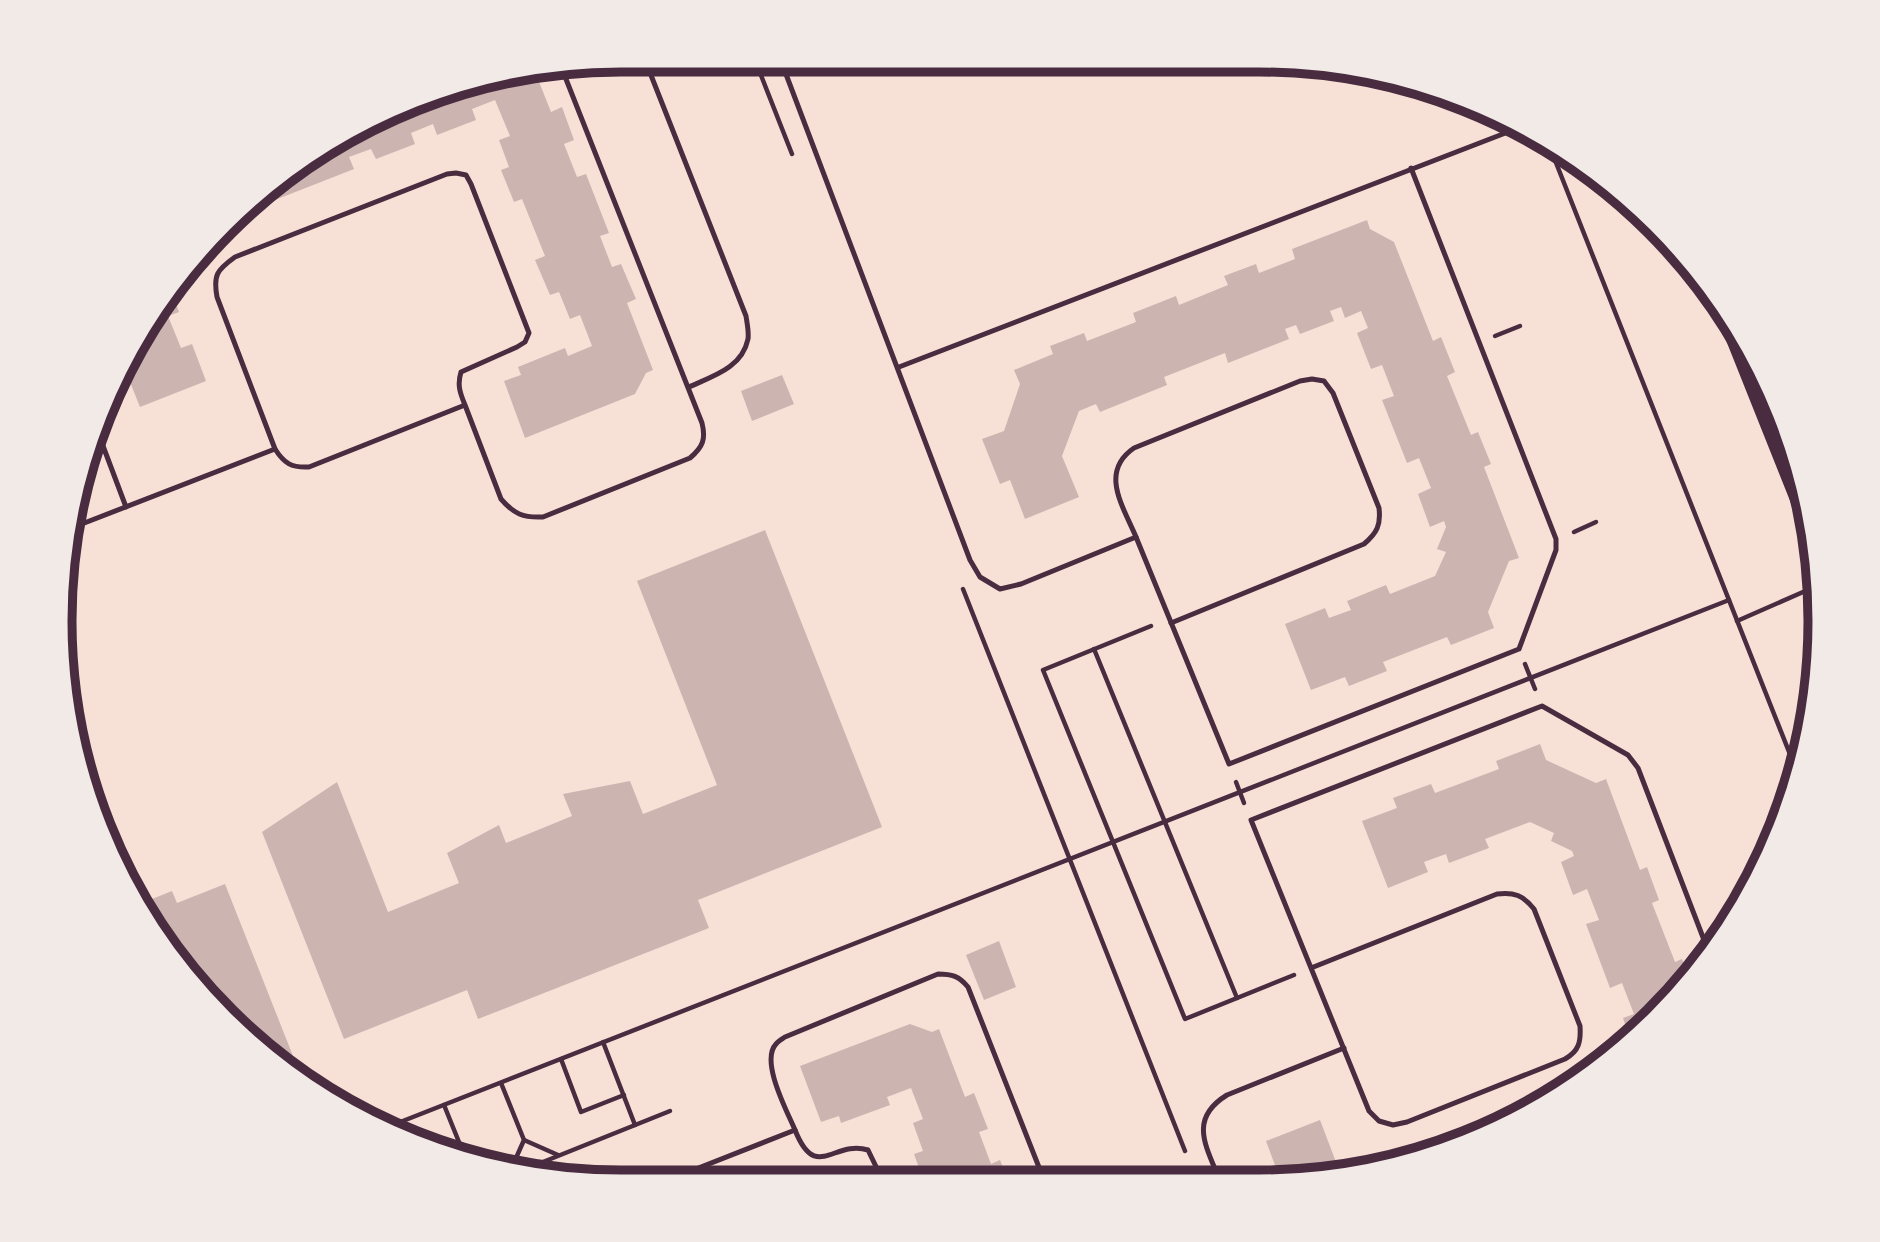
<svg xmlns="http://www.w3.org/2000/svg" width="1880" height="1242" viewBox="0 0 1880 1242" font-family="Inter,sans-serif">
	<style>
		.building { fill: #ccb4b1 }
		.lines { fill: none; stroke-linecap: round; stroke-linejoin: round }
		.path { stroke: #4a2c40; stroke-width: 4.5 }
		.service { stroke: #4a2c40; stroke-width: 5 }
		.secondary { stroke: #4a2c40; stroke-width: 14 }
		.rim { fill: none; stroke: #4a2c40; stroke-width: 9 }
	</style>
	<rect width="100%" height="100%" fill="#f7e1d7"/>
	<g class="building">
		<polygon points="536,74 551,112 562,107 574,140 564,144 577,177 586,174 609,233 600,236 612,267 621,264 636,299 627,303 653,370 646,373 635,394 525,438 504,381 521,375 518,367 565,348 568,356 592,346 580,315 570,319 559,292 550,295 535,260 545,256 522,199 514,202 501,170 509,167 499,140 510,136 495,100 472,109 476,120 437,135 433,124 411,133 415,144 376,159 371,149 349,157 354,169 275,200 271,190 309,154 441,89"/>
		<polygon points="1367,220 1370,229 1394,242 1433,341 1441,337 1455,372 1447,376 1471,435 1478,432 1491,464 1484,467 1519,558 1509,561 1488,612 1494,628 1451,645 1447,637 1383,662 1387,671 1349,686 1345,677 1311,690 1285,624 1325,608 1329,618 1351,610 1347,601 1386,585 1390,594 1435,576 1446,552 1437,549 1446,527 1444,521 1430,527 1418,494 1431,488 1419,458 1407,463 1382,400 1394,396 1382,365 1371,369 1357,333 1368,328 1361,311 1345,318 1341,307 1330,311 1334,321 1300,334 1296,325 1285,329 1289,339 1228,363 1225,353 1164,377 1167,385 1100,412 1096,404 1079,411 1062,456 1079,497 1025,519 1010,480 1000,484 982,439 1004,431 1020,384 1014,370 1053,354 1050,346 1084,333 1087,341 1136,322 1133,313 1176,296 1179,305 1228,285 1224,276 1256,264 1259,273 1295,259 1292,249"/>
		<polygon points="170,288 179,312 168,316 181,348 192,344 206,381 140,407 128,377 117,381"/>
		<polygon points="782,375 794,404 752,421 741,391"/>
		<polygon points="765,530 882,827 698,900 709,928 478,1019 467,990 344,1039 262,832 337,782 388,912 459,883 447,853 499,825 506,843 572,816 563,794 630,781 643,814 717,785 637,581"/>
		<polygon points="1540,744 1546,760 1596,783 1606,779 1640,870 1647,867 1659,900 1652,903 1675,962 1682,959 1690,979 1681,992 1630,1039 1623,1018 1634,1014 1622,983 1610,988 1586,924 1599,920 1587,889 1573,895 1561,862 1574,856 1572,851 1551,841 1554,833 1530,822 1485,839 1489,848 1449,863 1446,854 1424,862 1428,872 1388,888 1362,821 1397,808 1393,798 1431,784 1435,793 1499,769 1496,761"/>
		<polygon points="225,884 293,1056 279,1062 250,1043 137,905 172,891 177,903"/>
		<polygon points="999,941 1016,987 984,1000 966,955"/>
		<polygon points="910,1024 932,1032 939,1029 965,1097 974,1093 988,1129 979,1132 991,1164 1000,1160 1008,1180 923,1179 914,1154 923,1151 913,1123 923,1119 911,1088 887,1097 890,1105 841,1123 839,1116 821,1122 800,1066"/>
		<polygon points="1320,1120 1336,1162 1355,1172 1295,1181 1275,1181 1280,1179 1266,1141"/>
	</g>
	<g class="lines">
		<g class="path">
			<polyline points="755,60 792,154"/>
			<polyline points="1549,145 1797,772"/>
			<polyline points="1495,336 1520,326"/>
			<polyline points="1574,532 1596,522"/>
			<polyline points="963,589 1185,1151"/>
			<polyline points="1737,621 1819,585"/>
			<polyline points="1151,626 1043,670 1185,1019 1294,975"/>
			<polyline points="1094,649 1237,998"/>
			<polyline points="1525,664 1535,689"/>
			<polyline points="1236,782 1244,803"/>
			<polyline points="603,1042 635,1125"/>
			<polyline points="561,1059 581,1112 624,1095"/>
			<polyline points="501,1083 524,1140 512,1167"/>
			<polyline points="444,1105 463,1152"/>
			<polyline points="398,1123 402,1133"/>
			<polyline points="385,1128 1729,600"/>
			<polyline points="524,1140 558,1155"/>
			<polyline points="523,1170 670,1111"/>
		</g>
		<g class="service">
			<path d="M645 60 746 316C747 323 749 332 748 339 742 368 713 376 689 387"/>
			<path d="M781 61 970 560 980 577 1000 589 1021 584 1136 537C1123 506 1099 472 1134 448L1300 381 1312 379 1324 381 1333 393 1379 508C1381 525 1377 533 1364 544L1171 623"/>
			<polyline points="899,367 1521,127"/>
			<path d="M465 405 309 467C291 468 284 463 275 449L217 297C213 275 217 270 235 257L447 174 456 173 466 175 471 184 529 333 525 342 517 347 461 372C457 385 460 393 465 405L501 499C514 514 523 518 543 517L690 458C703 447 706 439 702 423L562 69"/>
			<polyline points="97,430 126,507"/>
			<polyline points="74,527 275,449"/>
			<polyline points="1136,537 1229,764 1519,649 1556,550 1556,539 1411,168"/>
			<path d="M1311 968 1497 894C1514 892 1523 895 1534 909L1580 1026C1581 1042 1579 1051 1565 1059L1407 1122 1393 1125 1379 1121 1369 1111 1251 820 1542 706 1628 755 1638 768 1709 953"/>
			<path d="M795 1130C787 1111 760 1061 776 1044 778 1041 782 1039 785 1037L938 974C952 974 959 976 968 987L1044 1180"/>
			<path d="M673 1178 795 1130C816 1183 834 1139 868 1150L882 1179"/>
			<path d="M1220 1181C1206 1146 1188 1119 1227 1095L1344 1048"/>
		</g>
		<polyline class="secondary" points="1717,299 1812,537"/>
	</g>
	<path d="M0 0H1880V1242H0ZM621 72H1259A549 549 0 0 1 1808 621V621A549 549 0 0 1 1259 1170H621A549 549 0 0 1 72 621V621A549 549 0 0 1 621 72Z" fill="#f1eae7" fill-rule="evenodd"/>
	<path class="rim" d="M621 72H1259A549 549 0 0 1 1808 621V621A549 549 0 0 1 1259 1170H621A549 549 0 0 1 72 621V621A549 549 0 0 1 621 72Z"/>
</svg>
